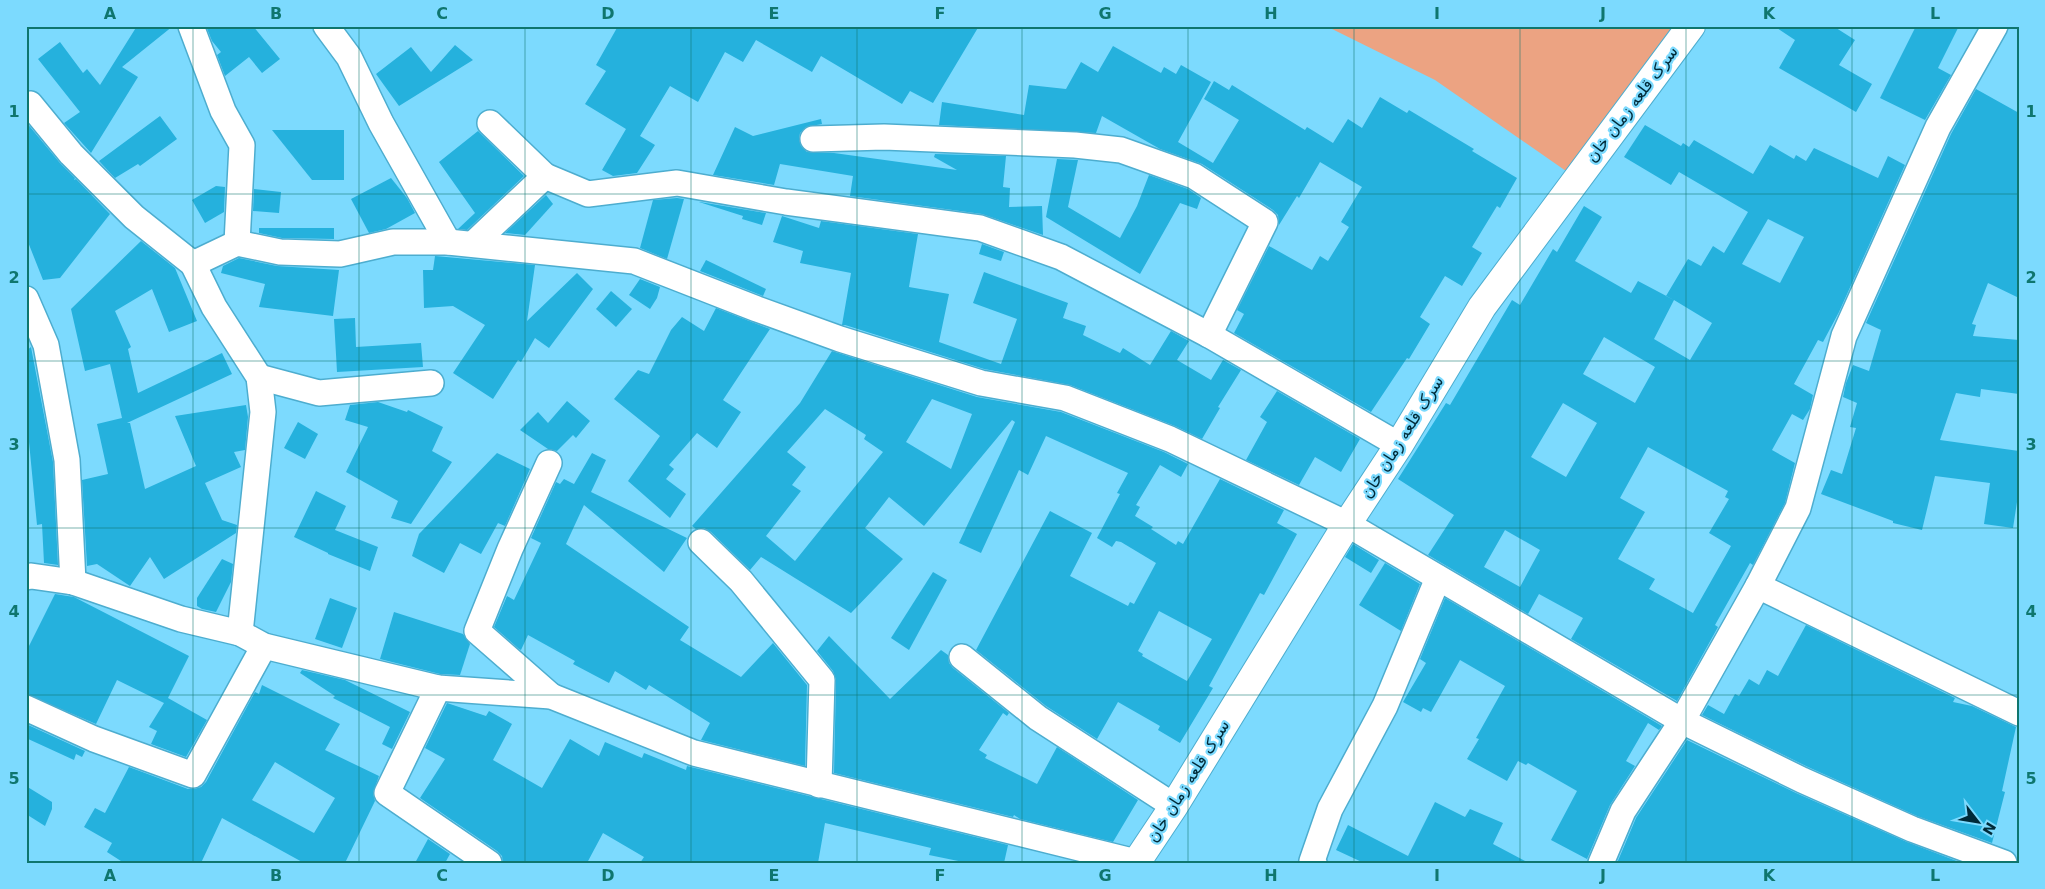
<svg xmlns="http://www.w3.org/2000/svg" width="2045" height="889" viewBox="0 0 2045 889" font-family="'DejaVu Sans',Cairo,sans-serif">
	<style>
		.green { fill: #eca382 }
		.building { fill: #25b1dd; fill-rule: evenodd }
		.lines { fill: none; stroke-linecap: round; stroke-linejoin: round }
		.minor-casing { stroke: #4dadcf; stroke-width: 28 }
		.tertiary-casing { stroke: #4dadcf; stroke-width: 30 }
		.minor { stroke: #fff; stroke-width: 25 }
		.tertiary { stroke: #fff; stroke-width: 28 }
		.grid { fill: none; stroke: #0f766e; stroke-width: 1; stroke-opacity: 0.55 }
		.labels { text-anchor: middle; dominant-baseline: central; stroke-width: 4.5; stroke-linejoin: round; paint-order: stroke }
		.street-label { font-size: 16px; fill: #002a38; stroke: #7cdafe }
		.neatline { fill: none; stroke: #0f766e; stroke-width: 2 }
		.grid-label { font-size: 16px; text-anchor: middle; font-weight: bold; fill: #0f766e }
	</style>
	<rect width="100%" height="100%" fill="#7cdafe"/>
	<polygon class="green" points="1326,26 1691,26 1576,178 1435,80"/>
	<g class="building">
		<polygon points="137,26 173,26 122,67 138,77 91,153 64,123 80,112 38,59 60,42 83,73 87,69 100,85"/>
		<polygon points="206,26 253,26 280,59 262,73 249,57 225,76 217,55 221,52 212,41"/>
		<polygon points="618,26 979,26 933,103 910,91 902,104 821,56 812,72 756,40 743,62 725,52 698,102 670,86 640,136 655,145 637,173 613,176 602,170 626,129 585,104 606,71 596,65"/>
		<polygon points="1774,26 1833,26 1855,40 1839,65 1872,84 1856,112 1779,68 1795,40"/>
		<polygon points="1916,26 1959,26 1938,68 1951,75 1925,120 1880,98"/>
		<polygon points="455,45 473,60 399,106 376,74 411,47 431,72"/>
		<polygon points="1113,46 1161,73 1164,67 1176,74 1181,65 1211,82 1178,142 1213,163 1239,120 1204,99 1214,81 1229,90 1232,85 1305,130 1307,127 1333,143 1348,119 1362,128 1380,97 1407,113 1409,110 1474,149 1472,151 1517,178 1500,208 1497,206 1472,247 1482,253 1462,286 1445,276 1420,317 1430,324 1409,359 1407,358 1371,412 1234,333 1244,314 1237,310 1269,246 1312,270 1320,256 1328,261 1349,227 1341,222 1362,187 1320,162 1299,198 1297,196 1279,225 1278,215 1273,210 1202,164 1160,149 1102,116 1096,133 939,125 942,102 1024,115 1029,85 1066,89 1081,62 1098,72"/>
		<polygon points="1976,89 2019,113 2019,298 1988,283 1972,324 1976,325 1973,336 2019,340 2019,394 1981,389 1980,397 1956,393 1940,440 2019,451 2019,489 2013,528 1984,524 1990,483 1935,476 1922,530 1893,523 1893,521 1821,494 1831,470 1842,474 1856,428 1850,427 1857,403 1843,397 1846,383 1853,365 1869,371 1881,330 1866,323 1951,134"/>
		<polygon points="160,116 177,139 140,166 138,164 115,178 99,161"/>
		<polygon points="821,119 822,124 806,127 800,133 799,139 801,146 807,152 834,153 957,170 934,157 935,154 1006,156 1003,187 1010,188 1009,207 1042,206 1043,235 982,214 850,196 853,176 780,164 774,185 713,175 735,127 753,136"/>
		<polygon points="26,122 60,163 75,178 74,180 76,179 110,214 60,278 43,280 26,237"/>
		<path d="M1645 125 1681 146 1683 143 1689 147 1694 140 1753 174 1770 145 1794 159 1796 155 1806 161 1814 148 1878 178 1888 156 1905 165 1839 312 1823 342 1818 340 1794 384 1813 395 1810 409 1803 420 1792 414 1772 450 1795 463 1785 503 1753 565 1750 563 1715 625 1718 627 1677 701 1571 639 1583 618 1539 594 1528 614 1428 555 1454 515 1398 479 1446 403 1450 405 1512 300 1520 305 1553 249 1557 252 1584 206 1602 217 1575 261 1631 293 1638 281 1674 300 1666 296 1688 259 1701 266 1713 246 1724 253 1748 212 1679 172 1671 185 1624 157ZM1768 219 1804 237 1780 283 1742 264ZM1674 300 1712 323 1690 360 1654 339ZM1604 337 1655 367 1635 403 1583 374ZM1563 403 1597 423 1566 477 1531 457ZM1648 447 1728 491 1725 497 1729 499 1709 533 1731 546 1693 613 1649 589 1655 579 1618 559 1645 512 1620 498ZM1505 530 1540 550 1520 587 1484 567Z"/>
		<polygon points="272,130 344,130 344,180 312,180"/>
		<polygon points="478,131 524,176 467,230 458,229 475,213 439,162"/>
		<polygon points="1057,159 1078,160 1068,207 1120,238 1137,206 1149,175 1188,189 1201,198 1197,209 1180,203 1140,274 1046,217"/>
		<polygon points="391,178 407,198 415,213 386,229 369,233 351,199"/>
		<polygon points="216,186 225,187 224,212 205,223 192,200"/>
		<polygon points="254,189 281,192 279,213 253,211"/>
		<polygon points="546,195 553,204 525,235 505,233"/>
		<polygon points="677,198 684,199 667,259 640,248 653,200"/>
		<polygon points="699,202 700,202 766,213 762,225 742,219 743,216"/>
		<polygon points="782,216 819,228 821,221 918,234 909,287 949,294 939,342 1001,364 1017,319 973,303 984,272 1068,303 1063,318 1086,326 1083,335 1120,353 1123,348 1150,365 1171,331 1189,341 1177,360 1211,380 1223,360 1241,370 1218,407 1220,408 1202,439 1175,426 1070,385 984,369 845,325 842,325 851,273 800,263 803,251 773,242"/>
		<polygon points="259,228 334,228 334,239 282,238 259,233"/>
		<polygon points="141,241 175,268 197,321 169,332 152,289 115,311 131,347 128,349 138,393 222,353 232,374 127,423 130,423 145,489 196,466 175,416 246,405 248,417 245,450 234,452 241,467 205,483 222,520 237,525 236,533 164,579 150,557 130,586 97,564 87,566 82,480 108,474 97,424 122,418 110,364 85,371 71,309"/>
		<polygon points="982,244 1004,252 1001,261 979,254"/>
		<polygon points="435,256 535,265 527,321 577,273 593,289 549,348 535,338 521,362 518,360 493,399 453,373 485,325 453,306 424,308 423,270 433,270"/>
		<polygon points="239,258 277,266 339,270 333,316 259,307 265,284 221,273 223,266"/>
		<polygon points="706,260 766,289 763,296 700,271"/>
		<polygon points="640,279 660,287 657,298 650,309 629,295"/>
		<polygon points="611,291 632,309 616,327 596,309"/>
		<polygon points="716,308 770,329 723,400 741,412 717,448 697,433 669,465 674,469 666,479 686,494 670,518 628,481 660,436 614,399 638,370 649,374 671,330 682,317 704,331"/>
		<polygon points="355,318 356,347 421,343 423,367 337,372 334,319"/>
		<polygon points="31,347 53,462 58,565 44,563 42,524 37,525 29,442 26,443 26,351"/>
		<path d="M832 351 977 397 1061 412 1164 452 1188 464 1181 477 1160 465 1136 505 1140 507 1135 516 1153 527 1151 529 1176 545 1178 541 1183 544 1220 479 1284 510 1277 523 1297 534 1264 595 1260 593 1209 686 1213 688 1180 743 1158 730 1160 726 1118 702 1097 739 1046 706 976 650 1050 511 1092 533 1070 576 1128 606 1130 602 1134 604 1156 563 1121 542 1116 541 1112 547 1097 538 1120 494 1117 493 1128 473 1046 436 1028 475 1019 470 981 553 959 543 1015 422 1012 420 924 526 889 497 865 528 903 559 851 613 761 557 750 570 711 532 704 528 696 529 692 526 800 403ZM932 399 972 414 951 469 906 442ZM825 409 866 435 864 439 883 452 795 561 766 536 801 491 792 485 806 467 787 452ZM1159 611 1212 639 1187 681 1142 656 1143 654 1138 651Z"/>
		<polygon points="1277,391 1360,439 1341,472 1315,457 1299,485 1246,460 1267,422 1260,417"/>
		<polygon points="567,401 590,421 576,438 573,435 557,451 548,449 520,430 538,412 548,423"/>
		<polygon points="378,402 407,412 408,410 443,427 432,451 452,462 411,524 391,518 398,501 346,472 368,427 345,420 350,405"/>
		<polygon points="298,422 318,434 305,459 284,448"/>
		<polygon points="497,453 530,469 505,526 498,523 481,554 460,543 444,573 412,556 419,534"/>
		<polygon points="592,453 606,460 591,492 687,538 664,572 584,505 566,544 689,627 680,640 741,677 773,643 807,685 805,766 701,740 710,723 649,685 646,690 615,671 609,683 573,664 575,661 528,635 521,650 519,649 494,627 507,596 514,600 541,543 531,538 556,482 560,484 564,479 574,484"/>
		<polygon points="316,491 346,506 335,530 378,547 370,571 328,554 328,553 294,537"/>
		<polygon points="1353,544 1379,560 1371,573 1345,557"/>
		<polygon points="222,559 233,564 231,582 216,612 202,609 197,606 197,598"/>
		<polygon points="1385,563 1420,584 1401,631 1359,605"/>
		<polygon points="933,572 947,580 909,650 891,638"/>
		<polygon points="55,594 74,597 189,656 168,698 207,720 186,757 151,744 157,731 149,727 164,703 117,680 96,724 26,694 26,652"/>
		<polygon points="330,598 357,608 342,648 315,639"/>
		<polygon points="1445,598 1662,726 1659,730 1648,723 1626,761 1635,766 1610,805 1587,859 1551,840 1577,791 1528,763 1526,765 1518,761 1507,781 1467,759 1479,739 1476,738 1505,686 1460,660 1431,712 1423,708 1421,712 1403,702 1426,663 1420,659"/>
		<polygon points="394,612 463,634 470,644 460,675 440,674 380,659"/>
		<polygon points="1806,625 1955,698 1953,702 1972,706 2016,727 2002,791 2005,792 1992,843 1917,816 1808,767 1702,715 1708,705 1724,714 1735,694 1739,696 1749,679 1759,685 1767,670 1778,676"/>
		<polygon points="829,636 890,699 941,650 948,655 949,663 953,668 1009,713 1007,716 1003,713 979,750 987,755 985,758 1037,784 1057,747 1138,800 1113,842 1020,819 1014,815 1013,817 834,773 836,680 833,671 817,651"/>
		<polygon points="302,670 345,680 410,712 392,749 382,744 390,727 333,698 335,696 300,673"/>
		<path d="M262 685 340 724 325 750 379 776 373 793 375 801 345 863H304L222 818 201 863H124L107 852 112 843 84 827 95 808 105 813 129 767 188 789H194L201 787 206 782 255 692 259 694ZM275 762 335 798 314 833 252 800Z"/>
		<polygon points="447,703 486,716 489,711 512,724 493,760 542,788 570,739 599,756 605,742 642,758 644,753 686,770 687,766 1008,845 1004,863 968,863 929,855 931,848 825,823 818,863 640,863 644,857 603,833 587,863 503,863 502,856 497,851 420,798 445,759 425,748"/>
		<polygon points="26,724 85,751 82,757 76,754 74,760 26,738"/>
		<polygon points="1687,740 1796,793 1907,842 1962,863 1617,863 1636,818"/>
		<polygon points="26,786 52,802 52,809 45,826 26,814"/>
		<polygon points="1435,802 1465,817 1470,809 1503,823 1493,844 1529,863 1364,863 1336,850 1348,825 1408,856"/>
		<polygon points="428,839 450,854 445,863 415,863"/>
	</g>
	<g class="lines">
		<g class="minor-casing">
			<g id="minor">
				<polyline points="191,26 223,111 242,145 237,243"/>
				<polyline points="326,26 349,57 381,123 448,242"/>
				<polyline points="30,104 71,154 134,217 193,264 214,307 259,377 263,412 240,633"/>
				<polyline points="813,139 884,137 1075,145 1121,150 1194,176 1265,222 1209,335"/>
				<polyline points="545,176 588,194 677,183 786,202 980,228 1061,257 1209,335 1399,445"/>
				<polyline points="473,244 545,176 490,123"/>
				<polyline points="193,264 237,243 280,252 340,254 393,242 448,242 634,261 757,309 840,339 981,383 1065,398 1170,439 1347,524 1682,721 1802,780 1912,829 2004,863"/>
				<polyline points="26,299 46,345 67,460 73,582"/>
				<polyline points="259,377 319,393 431,383"/>
				<polyline points="549,463 510,549 477,631 551,696"/>
				<polyline points="701,542 741,581 822,680 819,785"/>
				<polyline points="26,577 31,576 73,582 181,619 240,633 264,646 438,688 551,696 694,753 1136,862"/>
				<polyline points="1758,586 2019,713"/>
				<polyline points="962,657 1038,718 1174,806"/>
				<polyline points="438,688 387,793 489,863"/>
				<polyline points="26,708 94,739 193,775 264,646"/>
				<polyline points="1314,863 1312,861 1330,809 1385,706 1438,578"/>
				<polyline points="1601,863 1623,811 1682,721 1758,586 1798,508 1844,336 1938,127 1995,26"/>
			</g>
		</g>
		<g class="tertiary-casing">
			<polyline id="tertiary" points="1136,863 1174,806 1347,524 1399,445 1482,307 1691,26"/>
		</g>
		<use href="#minor" class="minor"/>
		<use href="#tertiary" class="tertiary"/>
	</g>
	<path class="grid" d="M193 26V863M359 26V863M525 26V863M691 26V863M857 26V863M1022 26V863M1188 26V863M1354 26V863M1520 26V863M1686 26V863M1852 26V863M26 194H2019M26 361H2019M26 528H2019M26 695H2019"/>
	<g class="labels">
		<g class="street-label">
			<text transform="translate(1632 104) rotate(-53)">سرک قلعه زمان خان</text>
			<text transform="translate(1402 437) rotate(-58)">سرک قلعه زمان خان</text>
			<text transform="translate(1188 781) rotate(-58)">سرک قلعه زمان خان</text>
		</g>
	</g>
	<rect width="2045" height="889" fill="none" stroke="#7cdafe" stroke-width="55"/>
	<g transform="translate(1978 822) rotate(121)" stroke="#7cdafe" stroke-width="4" paint-order="stroke">
	<path d="M0-4L9 19L0 12L-9 19Z" fill="#002a38"/>
	<text y="-8" font-size="14" font-weight="bold" text-anchor="middle" fill="#002a38">N</text>
	</g>
	<rect x="28" y="28" width="1990" height="834" class="neatline"/>
	<g class="grid-label">
		<text x="110" y="19">A</text>
		<text x="276" y="19">B</text>
		<text x="442" y="19">C</text>
		<text x="608" y="19">D</text>
		<text x="774" y="19">E</text>
		<text x="940" y="19">F</text>
		<text x="1105" y="19">G</text>
		<text x="1271" y="19">H</text>
		<text x="1437" y="19">I</text>
		<text x="1603" y="19">J</text>
		<text x="1769" y="19">K</text>
		<text x="1935" y="19">L</text>
		<text x="14" y="117">1</text>
		<text x="2031" y="117">1</text>
		<text x="14" y="283">2</text>
		<text x="2031" y="283">2</text>
		<text x="14" y="450">3</text>
		<text x="2031" y="450">3</text>
		<text x="14" y="617">4</text>
		<text x="2031" y="617">4</text>
		<text x="14" y="784">5</text>
		<text x="2031" y="784">5</text>
		<text x="110" y="881">A</text>
		<text x="276" y="881">B</text>
		<text x="442" y="881">C</text>
		<text x="608" y="881">D</text>
		<text x="774" y="881">E</text>
		<text x="940" y="881">F</text>
		<text x="1105" y="881">G</text>
		<text x="1271" y="881">H</text>
		<text x="1437" y="881">I</text>
		<text x="1603" y="881">J</text>
		<text x="1769" y="881">K</text>
		<text x="1935" y="881">L</text>
	</g>
</svg>
